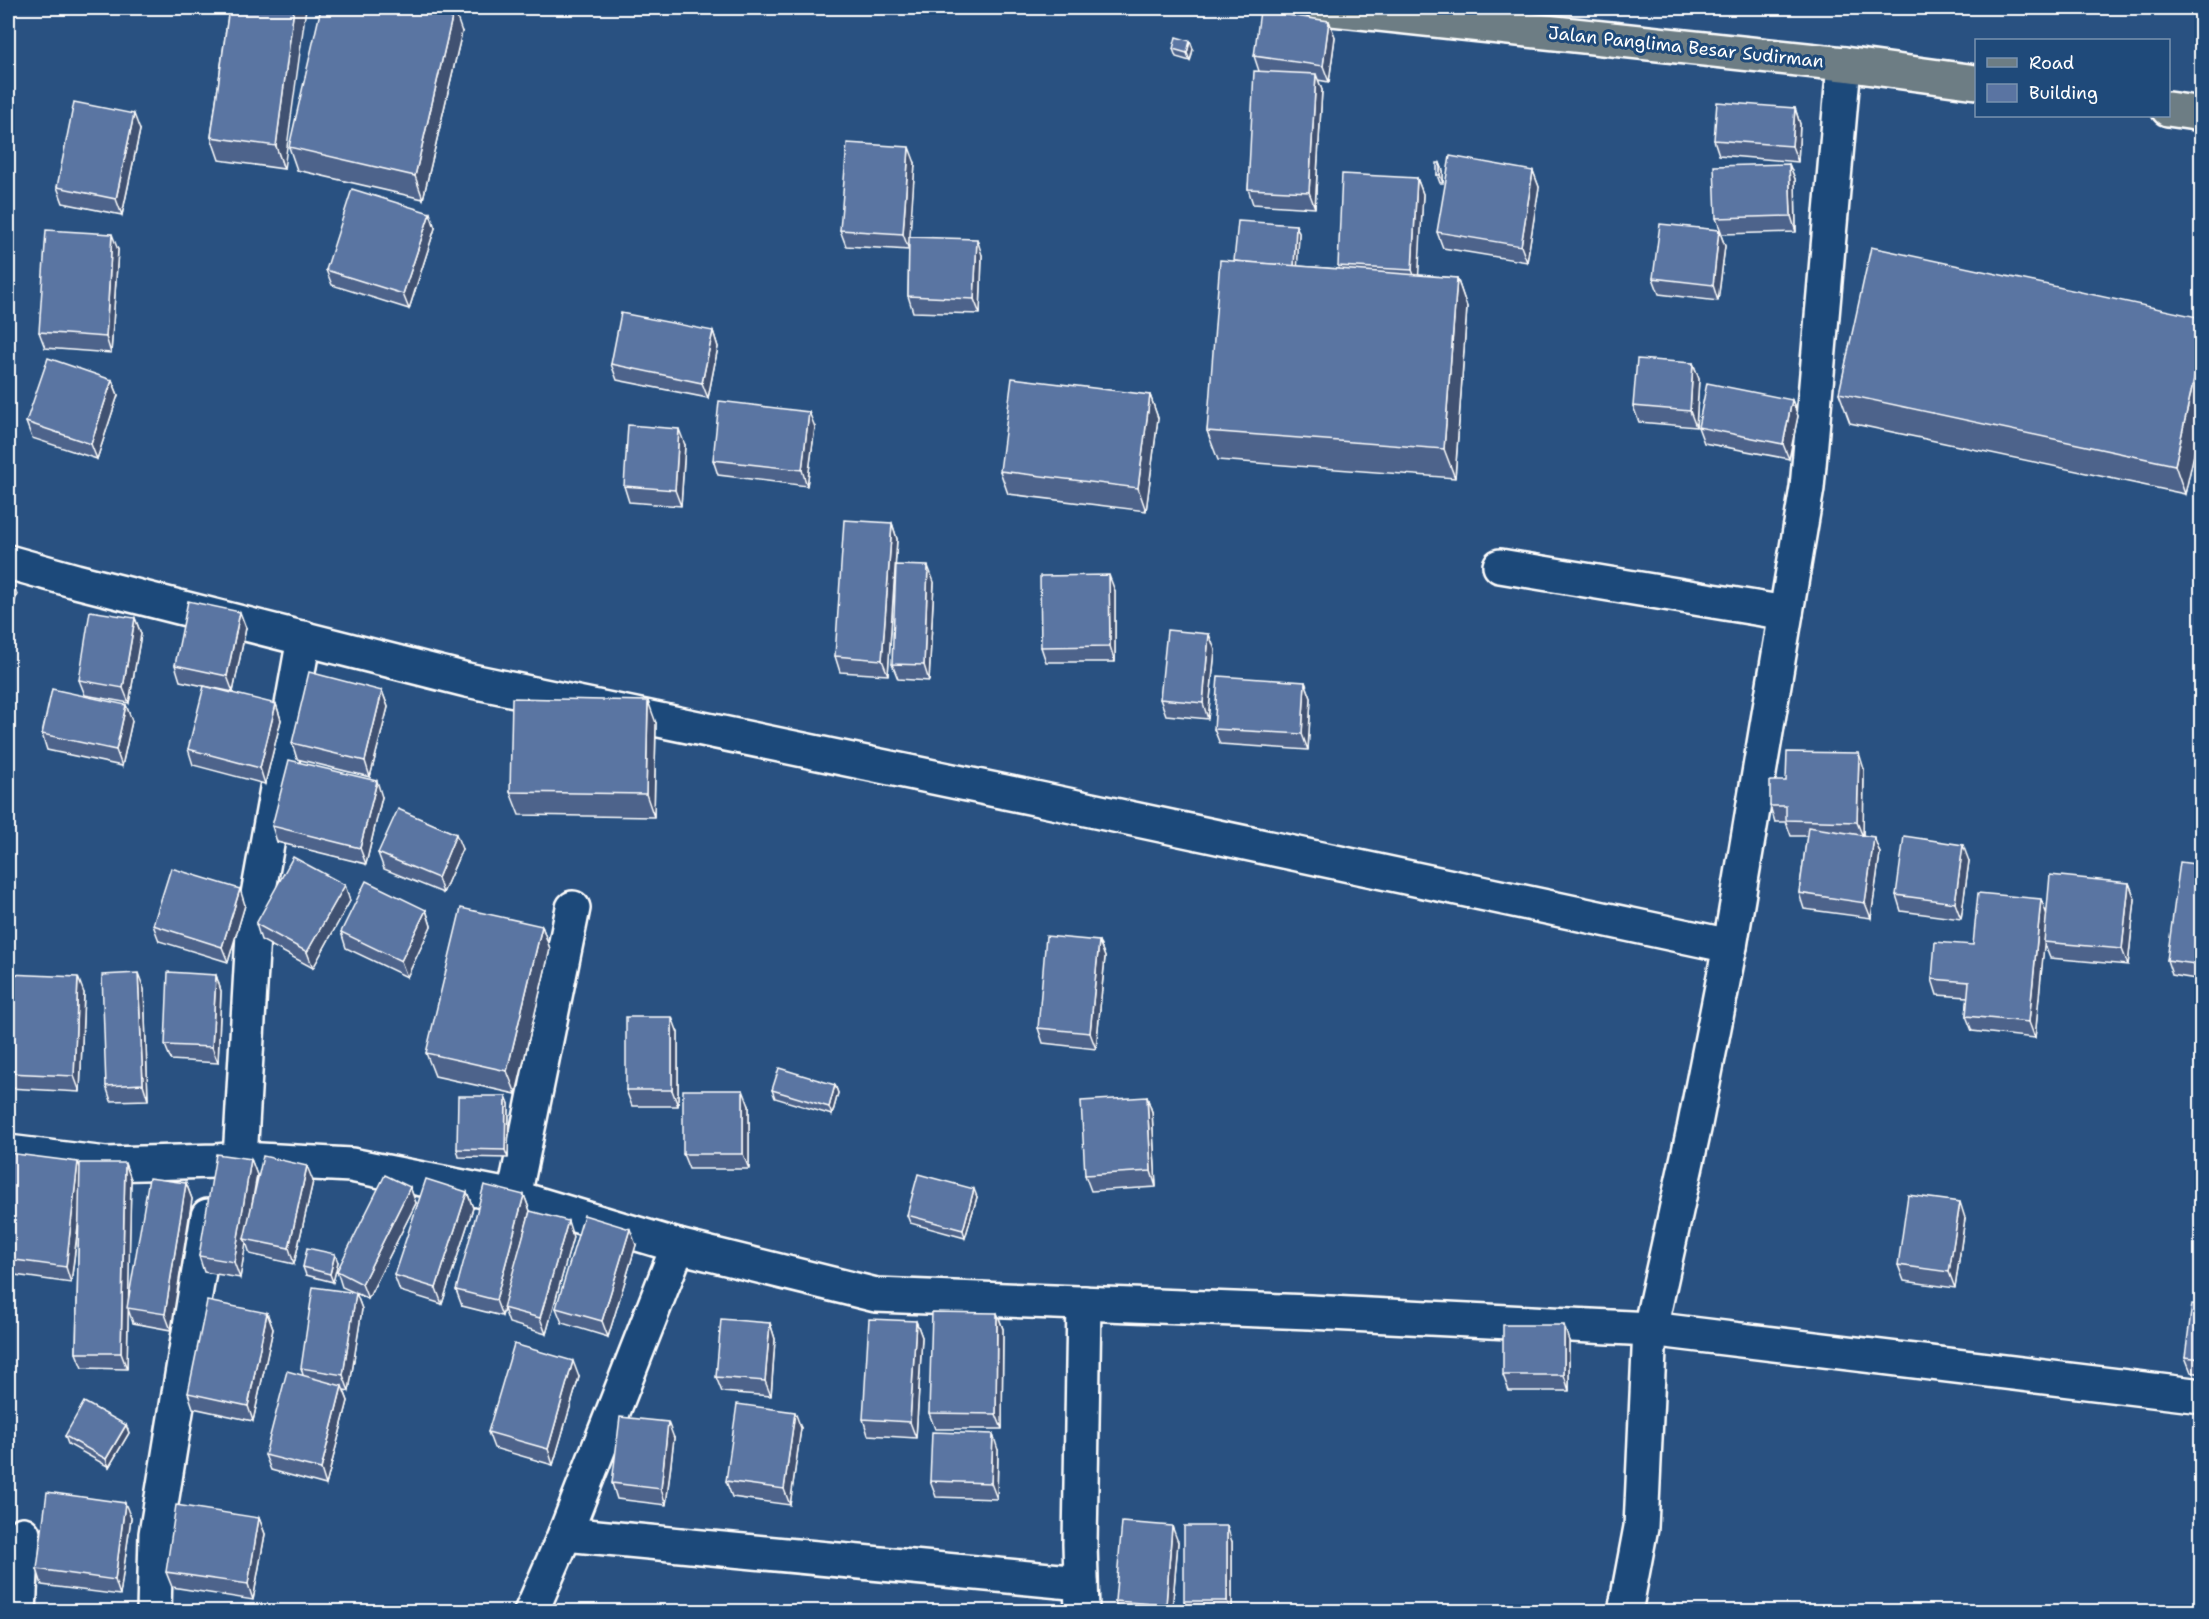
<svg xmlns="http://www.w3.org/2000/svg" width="2209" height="1619" viewBox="0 0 2209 1619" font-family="'Shantell Sans',sans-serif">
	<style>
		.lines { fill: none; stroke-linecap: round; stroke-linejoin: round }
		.street-casing { stroke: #fff; stroke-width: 38 }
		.primary-casing { stroke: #fff; stroke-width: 38 }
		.street { stroke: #1f4a7a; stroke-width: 33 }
		.primary { stroke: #6d7d84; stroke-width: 33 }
		.wall { fill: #4d648b; stroke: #fff; stroke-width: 1.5 }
		.shaded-wall { fill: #3f5171; stroke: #fff; stroke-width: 1.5 }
		.building { fill: #5a74a2; stroke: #fff; stroke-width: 1.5 }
		.labels { text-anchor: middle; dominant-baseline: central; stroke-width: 6; stroke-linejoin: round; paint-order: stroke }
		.street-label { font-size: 18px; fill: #fff; stroke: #1f4a7a }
	</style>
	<rect width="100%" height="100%" fill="#295181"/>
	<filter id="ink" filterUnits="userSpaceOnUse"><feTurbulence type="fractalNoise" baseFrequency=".0167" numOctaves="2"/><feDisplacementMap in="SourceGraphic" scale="12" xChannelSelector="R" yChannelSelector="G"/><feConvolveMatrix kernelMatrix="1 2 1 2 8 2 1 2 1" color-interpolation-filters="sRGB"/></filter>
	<g filter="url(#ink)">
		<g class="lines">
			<g class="street-casing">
				<g id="street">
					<polyline points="8,562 76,581 467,680 1044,800 1730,946"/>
					<polyline points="1500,566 1786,613"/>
					<polyline points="8,1152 106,1164 216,1161 240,1159 351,1165 514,1197 678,1246 876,1295 1310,1312 1650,1329 2202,1396"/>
					<polyline points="240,1159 254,917 304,638"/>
					<polyline points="514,1197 573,908"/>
					<polyline points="565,1534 1081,1583"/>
					<polyline points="19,1612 23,1534"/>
					<polyline points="154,1612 156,1534 208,1216"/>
					<polyline points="531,1612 565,1534 678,1246"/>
					<polyline points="1082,1612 1080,1544 1084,1303"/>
					<polyline points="1625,1612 1641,1527 1650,1329 1694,1129 1730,946 1807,488 1844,64"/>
				</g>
			</g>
			<g class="primary-casing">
				<g id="primary">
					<polyline points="1323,8 1844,64 1976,82"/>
					<polyline points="2168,109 2202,114"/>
				</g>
			</g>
			<use href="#street" class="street"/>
			<use href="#primary" class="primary"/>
		</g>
		<g class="wall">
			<polygon points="229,8 284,169 219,160 211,137"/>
			<polygon points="1329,21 1335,37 1329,82 1318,80 1322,90 1315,208 1253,204 1248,189 1259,71 1254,56"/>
			<polygon points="462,32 423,199 297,170 289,147"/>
			<polygon points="1190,41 1193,49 1190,61 1176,57 1173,49"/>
			<polygon points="1795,108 1800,124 1798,162 1719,155 1714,140"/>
			<polygon points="140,130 122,215 63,203 57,187"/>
			<polygon points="915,163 909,237 982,255 980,314 913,312 908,296 909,250 846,246 840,230"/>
			<polygon points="1440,163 1443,171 1443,183 1440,183 1437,175"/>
			<polygon points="1789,164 1795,179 1796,232 1722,234 1716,218"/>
			<polygon points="1533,171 1539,187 1527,262 1443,248 1437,232"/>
			<polygon points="1417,178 1423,194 1418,275 1457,278 1467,307 1455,478 1218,460 1207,431 1234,261 1296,225 1299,233 1297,266 1339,269 1338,266"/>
			<polygon points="435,228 409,309 332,285 326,270"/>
			<polygon points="1719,230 1725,246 1718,301 1659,294 1653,278"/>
			<polygon points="118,250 111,353 45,348 39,332"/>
			<polygon points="2202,318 2202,419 2185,494 1850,423 1839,393"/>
			<polygon points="713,331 718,347 708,398 617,380 611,364"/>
			<polygon points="1693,363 1699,379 1696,427 1639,422 1633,406"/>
			<polygon points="112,380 118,395 97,459 32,438 26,422"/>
			<polygon points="1150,395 1158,418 1146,511 1008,494 1000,471"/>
			<polygon points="1792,400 1798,416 1789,459 1704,443 1698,427"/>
			<polygon points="815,427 807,486 718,475 713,460"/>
			<polygon points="685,445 681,506 629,502 624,486"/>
			<polygon points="892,523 897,539 888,675 840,672 835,656"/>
			<polygon points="934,582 929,681 898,679 892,664"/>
			<polygon points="1115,591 1115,662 1046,662 1041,647"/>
			<polygon points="135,618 141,634 129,703 85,695 79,680"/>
			<polygon points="246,628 233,692 180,681 175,665"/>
			<polygon points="1215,650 1208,719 1166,715 1160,699"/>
			<polygon points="1305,682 1311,698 1308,750 1220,744 1214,729"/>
			<polygon points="382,691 388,707 370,777 297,759 292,743"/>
			<polygon points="276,704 281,720 265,784 193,765 188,749"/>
			<polygon points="126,705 132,721 122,766 47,750 42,734"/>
			<polygon points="656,723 654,817 519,815 510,792"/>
			<polygon points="1864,769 1863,835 1880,853 1871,918 1804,909 1799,893 1807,836 1791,836 1786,822 1775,822 1770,806 1786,781"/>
			<polygon points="382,797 366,864 277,842 272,826"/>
			<polygon points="462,849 443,893 384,869 378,853"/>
			<polygon points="1969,861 1961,919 1901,911 1896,895"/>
			<polygon points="2202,865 2202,980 2172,975 2167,960"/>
			<polygon points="2129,883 2135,899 2128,965 2050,958 2044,943 2035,1038 1972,1031 1966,1016 1968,997 1937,995 1932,979 1973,945 2047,914"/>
			<polygon points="345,885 350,901 313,968 261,940 256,924"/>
			<polygon points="245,905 228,962 159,941 153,925"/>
			<polygon points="426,910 431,926 407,977 346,948 341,932"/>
			<polygon points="542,926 550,949 516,1094 435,1076 426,1053"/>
			<polygon points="1099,941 1105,957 1096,1049 1043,1043 1038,1028"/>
			<polygon points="8,974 84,993 80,1092 8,1088"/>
			<polygon points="216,975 221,991 218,1063 171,1060 165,1045"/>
			<polygon points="144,989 148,1100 111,1101 106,1086"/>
			<polygon points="678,1033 678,1106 632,1106 626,1090"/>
			<polygon points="835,1085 838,1093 832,1115 775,1098 772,1090"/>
			<polygon points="506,1096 509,1104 508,1158 459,1157 457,1149"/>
			<polygon points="1147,1097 1152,1112 1156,1187 1091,1191 1085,1175"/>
			<polygon points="749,1106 749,1169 689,1169 683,1154"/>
			<polygon points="8,1153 80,1166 131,1179 128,1304 186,1183 192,1199 171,1330 133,1323 128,1309 127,1369 82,1368 76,1353 79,1221 71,1283 8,1274"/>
			<polygon points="251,1159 257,1175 251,1210 313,1181 294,1264 250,1254 246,1242 240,1278 204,1272 199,1256"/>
			<polygon points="410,1187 416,1203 368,1299 356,1293 362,1309 349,1391 344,1390 348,1401 326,1485 271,1470 265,1455 303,1375 301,1368 356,1293 342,1287 337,1271"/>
			<polygon points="467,1192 473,1208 442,1304 400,1291 394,1275"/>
			<polygon points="524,1195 530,1211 573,1237 546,1334 509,1323 504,1309 502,1316 462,1306 456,1290"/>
			<polygon points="977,1197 965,1238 910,1223 907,1215"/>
			<polygon points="1965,1218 1955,1288 1904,1281 1898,1265"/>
			<polygon points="636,1245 608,1337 562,1323 556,1308"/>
			<polygon points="338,1262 333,1282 306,1275 303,1267"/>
			<polygon points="2202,1305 2202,1374 2191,1372 2185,1357"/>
			<polygon points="267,1313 273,1329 253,1421 193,1408 188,1393"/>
			<polygon points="997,1313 1003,1329 1002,1429 935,1429 929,1413"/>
			<polygon points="916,1321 922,1337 916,1438 868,1435 863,1419"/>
			<polygon points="770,1323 775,1339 771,1396 722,1392 716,1377"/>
			<polygon points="1569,1341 1569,1391 1509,1391 1503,1375"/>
			<polygon points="579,1377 553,1465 494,1448 488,1432"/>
			<polygon points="126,1425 129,1433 109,1467 68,1444 65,1436"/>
			<polygon points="801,1428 790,1505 732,1497 726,1481"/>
			<polygon points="674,1438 666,1505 617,1499 612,1483"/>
			<polygon points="998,1450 997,1499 936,1497 930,1481"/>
			<polygon points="131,1518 120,1595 42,1585 37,1569"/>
			<polygon points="259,1518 265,1534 253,1600 172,1587 166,1572"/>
			<polygon points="1178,1542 1172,1611 1119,1611 1115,1601"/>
			<polygon points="1232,1542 1232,1611 1188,1611 1184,1601"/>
		</g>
		<g class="shaded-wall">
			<polygon points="294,8 306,8 284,169 276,146"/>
			<polygon points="454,9 462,32 423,199 415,176"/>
			<polygon points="1329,21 1335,37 1329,82 1323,66"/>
			<polygon points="1190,41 1193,49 1190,61 1187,53"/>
			<polygon points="1316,74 1322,90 1315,208 1309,192"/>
			<polygon points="1795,108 1800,124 1798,162 1792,146"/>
			<polygon points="134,114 140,130 122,215 116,199"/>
			<polygon points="909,147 915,163 909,250 903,234"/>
			<polygon points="1440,163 1443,171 1443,183 1440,175"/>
			<polygon points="1789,164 1795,179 1796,232 1791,216"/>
			<polygon points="1533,171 1539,187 1527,262 1521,246"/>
			<polygon points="1417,178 1423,194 1418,285 1412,270"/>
			<polygon points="430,213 435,228 409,309 403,294"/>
			<polygon points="1296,225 1299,233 1297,275 1294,267"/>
			<polygon points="1719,230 1725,246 1718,301 1713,285"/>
			<polygon points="112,234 118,250 111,353 106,337"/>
			<polygon points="977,239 982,255 980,314 974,299"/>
			<polygon points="1457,278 1467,307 1455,478 1444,449"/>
			<polygon points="713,331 718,347 708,398 702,383"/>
			<polygon points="2202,342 2202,419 2185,494 2175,465"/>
			<polygon points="1693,363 1699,379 1696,427 1690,411"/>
			<polygon points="112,380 118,395 97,459 91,444"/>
			<polygon points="1150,395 1158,418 1146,511 1138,488"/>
			<polygon points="1792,400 1798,416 1789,459 1783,444"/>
			<polygon points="809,412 815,427 807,486 802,470"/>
			<polygon points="679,429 685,445 681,506 675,490"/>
			<polygon points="892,523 897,539 888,675 882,660"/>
			<polygon points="928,566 934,582 929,681 924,665"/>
			<polygon points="1109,575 1115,591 1115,662 1110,646"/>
			<polygon points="11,578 17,594 8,626 8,591"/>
			<polygon points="240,612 246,628 233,692 227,676"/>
			<polygon points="135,618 141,634 129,703 123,688"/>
			<polygon points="1209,634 1215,650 1208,719 1203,703"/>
			<polygon points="1305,682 1311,698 1308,750 1302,734"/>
			<polygon points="382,691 388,707 370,777 365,761"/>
			<polygon points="648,701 656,723 654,817 646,794"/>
			<polygon points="276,704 281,720 265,784 260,768"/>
			<polygon points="126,705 132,721 122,766 116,750"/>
			<polygon points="1859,753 1864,769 1863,837 1857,822"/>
			<polygon points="377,781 382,797 366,864 360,848"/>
			<polygon points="456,834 462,849 443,893 438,878"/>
			<polygon points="1874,837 1880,853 1871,918 1865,903"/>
			<polygon points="1963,845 1969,861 1961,919 1955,903"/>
			<polygon points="2129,883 2135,899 2128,965 2122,949"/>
			<polygon points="345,885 350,901 313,968 307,952"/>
			<polygon points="240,889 245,905 228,962 222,947"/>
			<polygon points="2041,899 2047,915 2035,1038 2029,1022"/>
			<polygon points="426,910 431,926 407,977 401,961"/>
			<polygon points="542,926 550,949 516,1094 507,1071"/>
			<polygon points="1099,941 1105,957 1096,1049 1090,1033"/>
			<polygon points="138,973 144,989 148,1100 143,1084"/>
			<polygon points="216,975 221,991 218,1063 212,1047"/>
			<polygon points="78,977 84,993 80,1092 74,1076"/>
			<polygon points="672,1017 678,1033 678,1106 672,1090"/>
			<polygon points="835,1085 838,1093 832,1115 829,1107"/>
			<polygon points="743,1090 749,1106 749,1169 743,1154"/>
			<polygon points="506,1096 509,1104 508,1158 505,1150"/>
			<polygon points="1147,1097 1152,1112 1156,1187 1151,1171"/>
			<polygon points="251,1159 257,1175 246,1239 244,1239 246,1242 240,1278 234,1262"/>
			<polygon points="78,1162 84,1177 71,1283 66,1267"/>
			<polygon points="125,1163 131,1179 127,1369 121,1353"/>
			<polygon points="307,1166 313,1181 294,1264 289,1248"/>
			<polygon points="186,1183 192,1199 171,1330 165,1314"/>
			<polygon points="410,1187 416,1203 368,1299 362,1284"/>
			<polygon points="974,1189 977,1197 965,1238 963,1230"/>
			<polygon points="467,1192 473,1208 442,1304 436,1288"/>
			<polygon points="524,1195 530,1211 502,1316 496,1300"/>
			<polygon points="1960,1202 1965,1218 1955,1288 1949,1272"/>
			<polygon points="568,1221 573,1237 546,1334 540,1318"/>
			<polygon points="630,1229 636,1245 608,1337 602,1321"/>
			<polygon points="335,1254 338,1262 333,1282 330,1274"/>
			<polygon points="356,1293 362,1309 349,1391 343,1375"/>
			<polygon points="267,1313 273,1329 253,1421 248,1406"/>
			<polygon points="997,1313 1003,1329 1002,1429 996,1414"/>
			<polygon points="916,1321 922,1337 916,1438 910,1422"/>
			<polygon points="770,1323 775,1339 771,1396 765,1381"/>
			<polygon points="1564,1325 1569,1341 1569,1391 1564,1375"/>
			<polygon points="573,1361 579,1377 553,1465 548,1449"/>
			<polygon points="342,1386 348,1401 326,1485 321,1469"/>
			<polygon points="795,1412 801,1428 790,1505 784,1489"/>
			<polygon points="668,1422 674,1438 666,1505 661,1489"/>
			<polygon points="126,1425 129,1433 109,1467 106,1459"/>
			<polygon points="993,1434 998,1450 997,1499 991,1483"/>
			<polygon points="125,1503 131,1518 120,1595 115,1580"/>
			<polygon points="259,1518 265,1534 253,1600 248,1584"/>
			<polygon points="1172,1526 1178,1542 1172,1611 1168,1611 1166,1605"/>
			<polygon points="1227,1526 1232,1542 1232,1611 1231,1611 1227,1601"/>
		</g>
		<g class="building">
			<polygon points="229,8 294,8 276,146 211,137"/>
			<polygon points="321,8 447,8 454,9 415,176 289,147"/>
			<polygon points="1260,11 1329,21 1323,66 1254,56"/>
			<polygon points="1176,37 1190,41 1187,53 1173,49"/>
			<polygon points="1254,71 1316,74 1309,192 1248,189"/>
			<polygon points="74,102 134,114 116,199 57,187"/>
			<polygon points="1717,102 1795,108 1792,146 1714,140"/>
			<polygon points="847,143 909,147 903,234 840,230"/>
			<polygon points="1450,156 1533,171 1521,246 1437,232"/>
			<rect x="1437" y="163" width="3" height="12"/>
			<polygon points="1789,164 1791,216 1716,218 1714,166"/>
			<polygon points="1342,174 1417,178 1412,270 1338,266"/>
			<polygon points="352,189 430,213 403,294 326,270"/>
			<polygon points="1238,221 1296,225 1294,266 1234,261"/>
			<polygon points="1660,224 1719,230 1713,285 1653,278"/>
			<polygon points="46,230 112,234 106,337 39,332"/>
			<polygon points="909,237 977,239 974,299 908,296"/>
			<polygon points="1871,247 2202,318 2202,342 2175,465 1839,393"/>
			<polygon points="1220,260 1457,278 1444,449 1207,431"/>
			<polygon points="621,313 713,331 702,383 611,364"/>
			<polygon points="48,358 112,380 91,444 26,422"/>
			<polygon points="1637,359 1693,363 1690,411 1633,406"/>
			<polygon points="1012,378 1150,395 1138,488 1000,471"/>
			<polygon points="1707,383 1792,400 1783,444 1698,427"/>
			<polygon points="719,401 809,412 802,470 713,460"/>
			<polygon points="628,425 679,429 675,490 624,486"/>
			<polygon points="844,520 892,523 882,660 835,656"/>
			<polygon points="896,565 928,566 924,665 892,664"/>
			<polygon points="1109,575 1110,646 1041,647 1040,576"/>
			<polygon points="8,577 11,578 8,591"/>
			<polygon points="188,601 240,612 227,676 175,665"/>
			<polygon points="90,611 135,618 123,688 79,680"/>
			<polygon points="1167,630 1209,634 1203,703 1160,699"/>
			<polygon points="309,672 382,691 365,761 292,743"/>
			<polygon points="1218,676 1305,682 1302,734 1214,729"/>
			<polygon points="204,686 276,704 260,768 188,749"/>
			<polygon points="52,689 126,705 116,750 42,734"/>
			<polygon points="512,698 648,701 646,794 510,792"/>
			<polygon points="1787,752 1859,753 1857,822 1786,820 1786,806 1770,806 1770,781 1786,781"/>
			<polygon points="289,760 377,781 360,848 272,826"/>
			<polygon points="398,809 456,834 438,878 378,853"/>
			<polygon points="1808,827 1874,837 1865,903 1799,893"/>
			<polygon points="1904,836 1963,845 1955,903 1896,895"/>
			<polygon points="293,857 345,885 307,952 256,924"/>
			<polygon points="2180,862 2202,865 2202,965 2167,960"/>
			<polygon points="171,868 240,889 222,947 153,925"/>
			<polygon points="2050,875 2129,883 2122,949 2044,942"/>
			<polygon points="366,881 426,910 401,961 341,932"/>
			<polygon points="1978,893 2041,899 2029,1022 1966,1016 1969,982 1932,979 1935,942 1973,945"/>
			<polygon points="461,908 542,926 507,1071 426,1053"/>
			<polygon points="1046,936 1099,941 1090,1033 1038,1028"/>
			<polygon points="168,972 216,975 212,1047 165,1045"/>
			<polygon points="138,973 143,1084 106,1086 102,975"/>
			<polygon points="8,974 78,977 74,1076 8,1073"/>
			<rect x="626" y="1017" width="46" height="73"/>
			<polygon points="779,1068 835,1085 829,1107 772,1090"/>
			<rect x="683" y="1090" width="60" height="64"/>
			<polygon points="458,1096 506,1096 505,1150 457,1149"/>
			<polygon points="1147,1097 1151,1171 1085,1175 1081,1101"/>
			<polygon points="8,1153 78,1162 66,1267 8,1259"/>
			<polygon points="216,1154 251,1159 234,1262 199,1256"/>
			<polygon points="263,1156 307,1166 289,1248 244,1239"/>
			<polygon points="80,1163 125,1163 121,1353 76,1353"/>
			<polygon points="918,1174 974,1189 963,1230 907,1215"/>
			<polygon points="385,1175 410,1187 362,1284 337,1271"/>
			<polygon points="149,1178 186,1183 165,1314 127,1308"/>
			<polygon points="426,1179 467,1192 436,1288 394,1275"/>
			<polygon points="484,1185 524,1195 496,1300 456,1290"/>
			<polygon points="1908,1195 1960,1202 1949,1272 1898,1265"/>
			<polygon points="530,1211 568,1221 540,1318 503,1308"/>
			<polygon points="584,1215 630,1229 602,1321 556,1308"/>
			<polygon points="307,1248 335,1254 330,1274 303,1267"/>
			<polygon points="313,1287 356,1293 343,1375 301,1368"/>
			<polygon points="207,1301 267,1313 248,1406 188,1393"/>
			<polygon points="2192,1304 2202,1305 2202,1359 2185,1357"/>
			<polygon points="932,1312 997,1313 996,1414 929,1413"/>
			<polygon points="721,1319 770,1323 765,1381 716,1377"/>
			<polygon points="869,1319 916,1321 910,1422 863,1419"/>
			<rect x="1503" y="1325" width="61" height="50"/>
			<polygon points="514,1344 573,1361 548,1449 488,1432"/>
			<polygon points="287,1371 342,1386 321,1469 265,1455"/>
			<polygon points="84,1402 126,1425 106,1459 65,1436"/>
			<polygon points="737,1404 795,1412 784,1489 726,1481"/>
			<polygon points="620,1417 668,1422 661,1489 612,1483"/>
			<polygon points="932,1432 993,1434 991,1483 930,1481"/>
			<polygon points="47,1492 125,1503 115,1580 37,1569"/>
			<polygon points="176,1505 259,1518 248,1584 166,1572"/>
			<polygon points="1122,1522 1172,1526 1166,1605 1115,1601"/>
			<rect x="1184" y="1526" width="43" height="75"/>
		</g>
	</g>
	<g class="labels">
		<g class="street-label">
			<text transform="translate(1686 47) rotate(6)">Jalan Panglima Besar Sudirman</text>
		</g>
	</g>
	<rect width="2209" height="1619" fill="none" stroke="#1f4a7a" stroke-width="30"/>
	<rect x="15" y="15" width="2179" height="1589" fill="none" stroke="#fff" stroke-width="2" filter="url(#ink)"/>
	<rect x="1975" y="39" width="195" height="78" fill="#1f4a7a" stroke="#7992af" stroke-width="1.5"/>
	<rect x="1987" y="58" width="30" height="9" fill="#6d7d84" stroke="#7992af" stroke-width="1.5"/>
	<text x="2029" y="69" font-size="18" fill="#ffffff">Road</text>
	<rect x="1987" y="84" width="30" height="18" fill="#5a74a2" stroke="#7992af" stroke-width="1.5"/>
	<text x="2029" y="99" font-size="18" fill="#ffffff">Building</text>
</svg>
